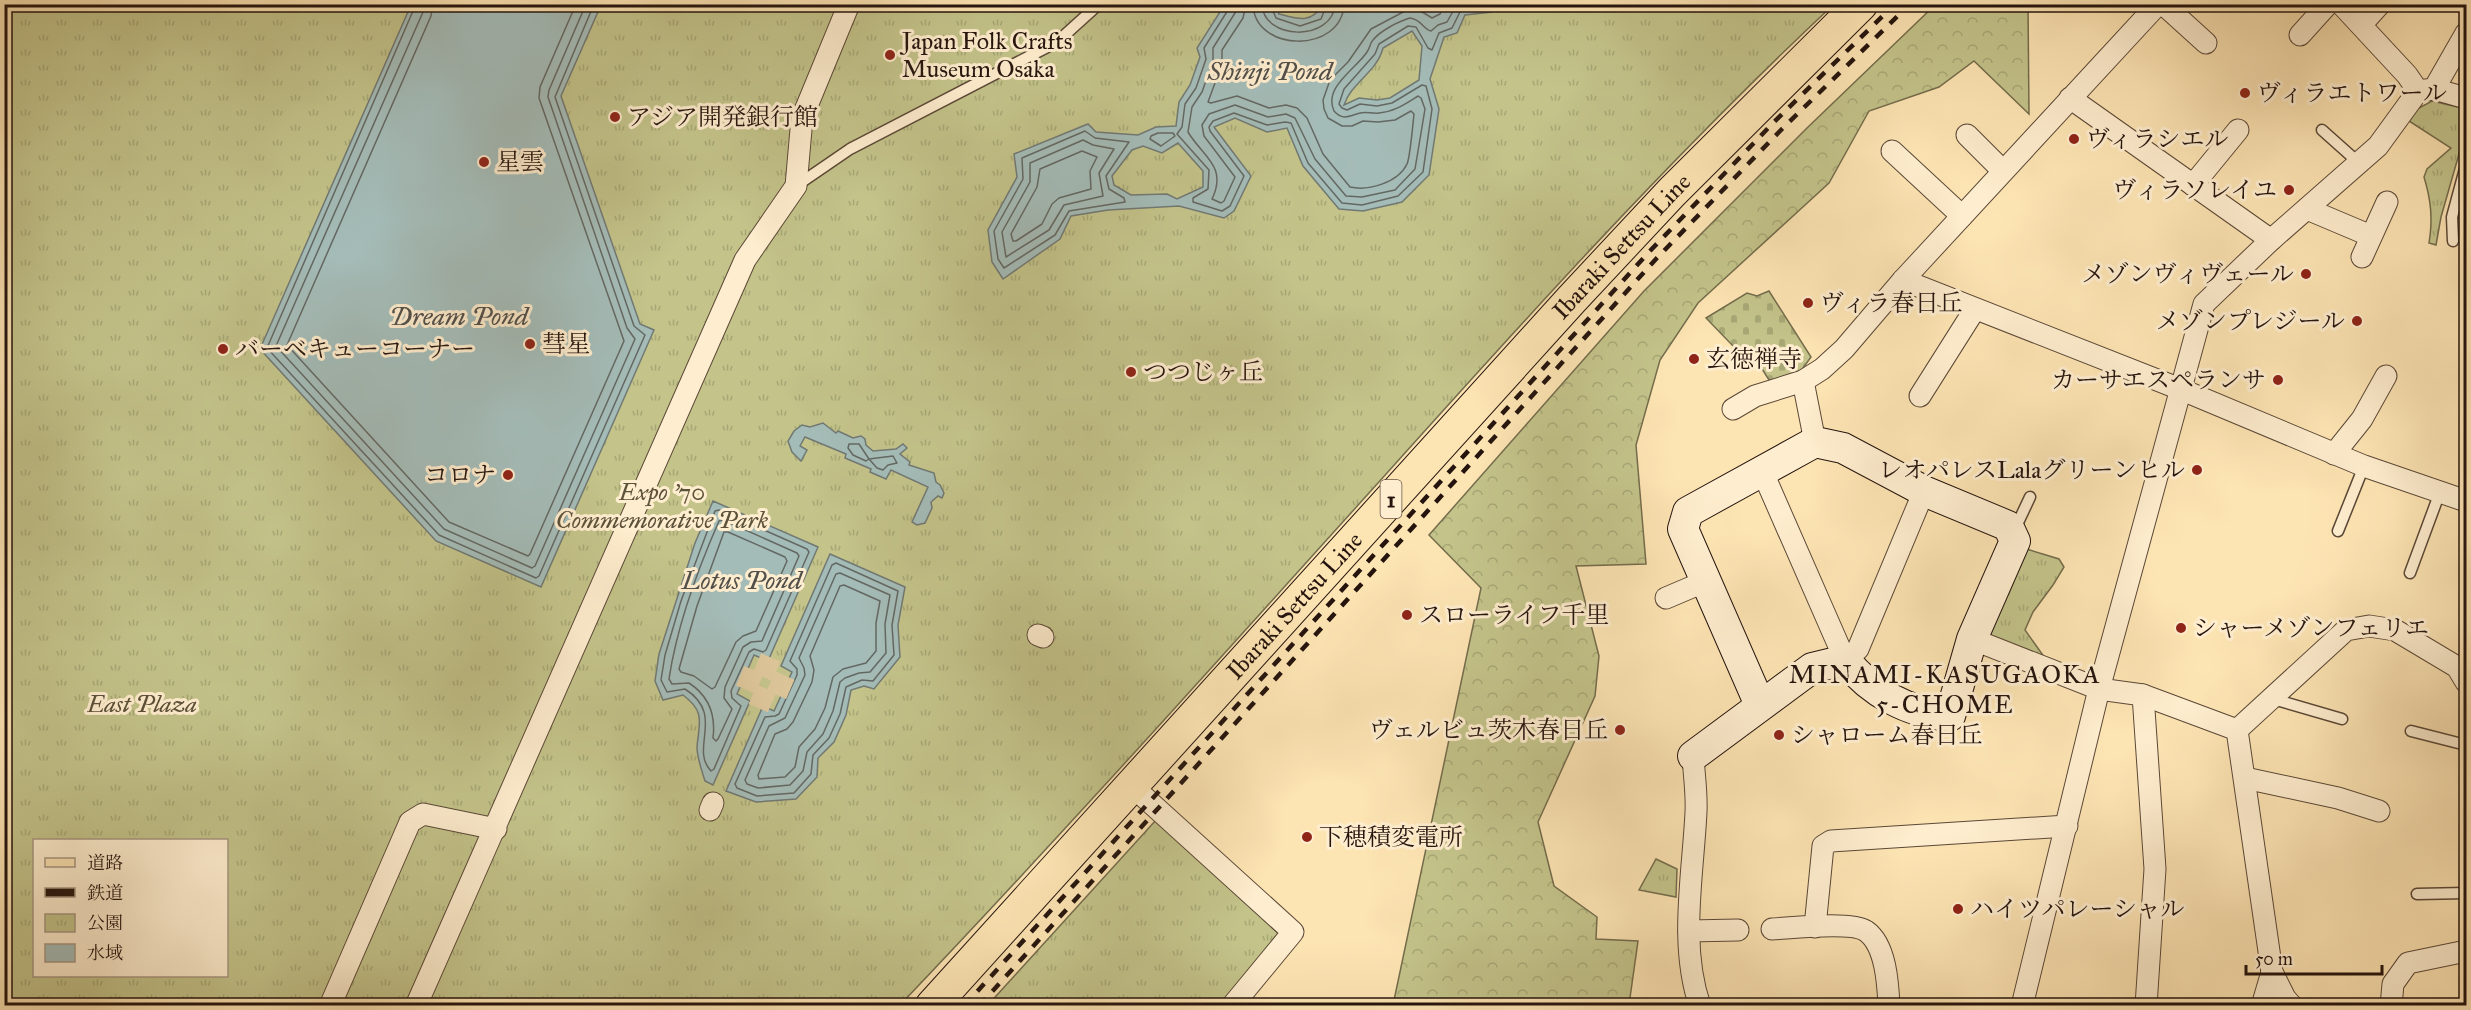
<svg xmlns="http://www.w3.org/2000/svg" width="2471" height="1010" viewBox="0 0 2471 1010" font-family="'IM FELL Great Primer','Noto Serif JP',serif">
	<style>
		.forest { fill: url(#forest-crowns); stroke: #746c4c; stroke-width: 1.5 }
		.cemetery { fill: url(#cemetery-stones); stroke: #746c4c; stroke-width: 1.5 }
		.park { fill: url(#park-tufts); stroke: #746c4c; stroke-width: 1.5; fill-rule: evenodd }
		.water { fill: #a4bcb8; stroke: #717974; stroke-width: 1.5; fill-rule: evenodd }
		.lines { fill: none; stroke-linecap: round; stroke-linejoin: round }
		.shore { stroke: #646863; stroke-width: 1.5 }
		.street-tunnel { stroke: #ddc59a; stroke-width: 21; stroke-dasharray: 21 10; stroke-linecap: butt }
		.lane-casing { stroke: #5b4837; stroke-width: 13 }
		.street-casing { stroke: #5b4837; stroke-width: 23 }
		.secondary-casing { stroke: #25140e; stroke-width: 32 }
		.primary-casing { stroke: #25140e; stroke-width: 35 }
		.lane { stroke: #feedce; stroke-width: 10 }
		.street { stroke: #feedce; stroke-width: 21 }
		.secondary { stroke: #feedce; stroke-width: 30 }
		.primary { stroke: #fde4b3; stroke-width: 33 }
		.rail { stroke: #25140e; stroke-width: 4.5; stroke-dasharray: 10 10; stroke-linecap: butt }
		.poi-dot { fill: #8f2418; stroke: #feedce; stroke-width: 2 }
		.labels { text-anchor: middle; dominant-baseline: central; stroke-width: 6; stroke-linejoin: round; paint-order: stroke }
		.shield { fill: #feedce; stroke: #665548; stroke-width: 1.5 }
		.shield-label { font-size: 22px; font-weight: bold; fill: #25140e }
		.poi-label { font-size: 24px; fill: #25140e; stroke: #feedce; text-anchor: start }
		.street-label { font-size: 24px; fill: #25140e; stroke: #feedce }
		.park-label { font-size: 24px; font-style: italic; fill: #5c5139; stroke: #feedce }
		.water-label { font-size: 26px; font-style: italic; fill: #514f4a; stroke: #feedce }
		.neighbourhood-label { font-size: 26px; letter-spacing: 1.5px; fill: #25140e; stroke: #feedce }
	</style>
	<defs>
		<pattern id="forest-crowns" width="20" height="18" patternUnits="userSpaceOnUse" patternTransform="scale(1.5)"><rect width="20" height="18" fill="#c3c38a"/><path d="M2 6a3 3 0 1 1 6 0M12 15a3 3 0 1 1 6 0" fill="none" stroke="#a7a776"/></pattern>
		<pattern id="cemetery-stones" width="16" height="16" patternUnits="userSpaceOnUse" patternTransform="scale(1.5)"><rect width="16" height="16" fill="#c3c38a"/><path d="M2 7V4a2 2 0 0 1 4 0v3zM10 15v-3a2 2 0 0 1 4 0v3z" fill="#a7a776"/></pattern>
		<pattern id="park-tufts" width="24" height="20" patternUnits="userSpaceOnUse" patternTransform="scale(1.5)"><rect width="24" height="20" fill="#c3c38a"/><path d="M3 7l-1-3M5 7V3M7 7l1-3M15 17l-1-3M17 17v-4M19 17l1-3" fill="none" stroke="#a7a776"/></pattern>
	</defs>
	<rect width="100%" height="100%" fill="#fde4b3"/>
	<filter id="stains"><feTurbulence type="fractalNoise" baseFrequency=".00333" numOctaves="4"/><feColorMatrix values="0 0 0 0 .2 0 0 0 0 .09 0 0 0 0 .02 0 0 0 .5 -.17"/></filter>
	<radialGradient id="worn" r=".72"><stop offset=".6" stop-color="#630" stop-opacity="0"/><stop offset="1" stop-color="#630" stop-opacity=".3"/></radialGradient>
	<polygon class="forest" points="1935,5 2028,5 2029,114 1974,61 1939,87 1869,111 1829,183 1698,303 1660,360 1636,445 1646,564 1576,566 1599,656 1595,696 1538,822 1554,886 1597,917 1596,939 1638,941 1629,1005 1393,1005 1481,588 1429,535 1644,291 1807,128"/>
	<polygon class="cemetery" points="1769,291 1811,357 1801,371 1771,383 1757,361 1738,358 1736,349 1706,318 1747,293 1757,296"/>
	<g class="park">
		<path d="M5 5H1833C1672 156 1525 319 1378 483 1220 658 1063 834 900 1005L5 1006ZM34 840H226V976H34Z"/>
		<path d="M2432 101 2466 109V137L2463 140 2441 217 2436 245 2429 243C2433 219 2431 200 2424 177L2427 169 2451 148 2409 121 2417 109Z"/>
		<polygon points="2020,547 2059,559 2064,567 2053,585 2033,612 2025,630 2047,661 1989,635"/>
		<polygon points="1156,820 1280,935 1220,1005 987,1006"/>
		<polygon points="1656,859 1677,869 1676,897 1639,890"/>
	</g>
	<g class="water">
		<path d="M1225 4 1276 5 1279 14C1299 19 1310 24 1323 5H1496L1492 12 1465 15 1457 33 1444 37 1430 79 1439 109 1429 175 1402 202 1363 211 1339 209 1303 166 1287 128 1267 132 1235 118 1214 127 1251 176 1234 211 1224 218 1179 206 1108 210 1071 216 1060 239 1003 279 992 262 988 230 1017 177 1014 154 1088 124 1096 132 1138 135 1156 127 1176 126 1179 102 1190 85 1200 57 1197 48ZM1412 31 1422 46 1419 80 1390 98 1377 100 1359 98 1344 105C1351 83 1377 72 1383 48ZM1178 143 1203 171V187L1177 199 1167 194 1131 195 1114 185 1112 176 1132 150 1143 146 1162 153Z"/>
		<polygon points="411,5 601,5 561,96 640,324 654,330 541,587 436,541 260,349"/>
		<polygon points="823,423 836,433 838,431 853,438 861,436 865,439 866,445 873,451 896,449 903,444 907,448 900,454 910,462 909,465 934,473 936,482 940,485 944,493 942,498 938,496 931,502 932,508 925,523 917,525 912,522 928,487 891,470 886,479 870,472 871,469 845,458 846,454 805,437 800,446 807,450 801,461 792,452 788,441 794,431 802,425 810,427"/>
		<path d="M713 501 818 547 768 661 754 655 737 694 750 701 713 785 705 781C702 771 697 758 697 747 699 723 706 712 683 695L663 700 655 681 659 654 695 543Z"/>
		<polygon points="830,554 905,587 898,625 900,657 874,689 864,686 851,690 846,715 834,742 818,758 817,777 796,799 756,802 726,791 763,706 774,711 792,672 781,666"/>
	</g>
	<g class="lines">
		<g class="shore">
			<polyline points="416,4 267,348 439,535 536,578 539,576 645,335 634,326 555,97 594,4"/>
			<polyline points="424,4 423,12 276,346 444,529 532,568 535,566 635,339 627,328 548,97 549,90 586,4"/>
			<polyline points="433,4 431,16 287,345 449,522 528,556 530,554 624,341 539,98 540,87 576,4"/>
			<polyline points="1229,4 1228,10 1204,48 1206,59 1196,88 1185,104 1182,127 1177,134 1209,170 1208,189 1193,198 1193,202 1222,211 1230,206 1244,176 1210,131 1209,127 1213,121 1234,113 1267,125 1285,122 1291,123 1308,163 1342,203 1362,205 1398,196 1423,172 1432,109 1426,86 1422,85 1392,103 1377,106 1360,104 1347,110 1342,108 1339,104 1344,89 1375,54 1379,44 1408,26 1416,27 1428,48 1432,50 1439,33 1452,28 1461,10 1487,7 1489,4"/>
			<path d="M1237 4 1235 13 1213 48V61L1202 92 1192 107 1188 132C1202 156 1228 166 1212 199L1221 203 1224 201 1235 177 1204 136 1202 125 1209 114 1235 105 1268 117 1286 114 1295 118 1315 159 1346 196 1362 197 1395 190 1415 169 1425 109 1421 98 1418 96C1405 104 1394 112 1379 113 1372 114 1366 111 1360 113 1349 116 1343 121 1334 111 1323 87 1356 69 1367 52 1370 48 1370 43 1373 40 1380 31 1399 21 1410 18 1421 19 1423 29 1431 31L1438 25 1447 22 1457 4"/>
			<path d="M1246 4 1243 18 1222 50V64L1208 102 1211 103 1237 96 1269 108 1286 105 1297 108 1307 118 1323 154 1350 187C1368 191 1398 183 1407 164 1410 158 1413 123 1414 114L1411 111 1395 120 1378 122 1363 121 1352 126H1342L1328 118 1324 109 1323 100 1330 80 1348 62 1371 29 1407 10H1419L1432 18 1440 14 1445 4"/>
			<path d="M1253 4C1254 53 1342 54 1344 4"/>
			<path d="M1262 4C1263 41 1333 42 1335 4"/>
			<polyline points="1270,4 1276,18 1300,26 1321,19 1327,4"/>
			<polygon points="1085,131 1095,138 1129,142 1106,176 1109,189 1124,198 1125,202 1069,211 1055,235 1004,268 998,259 994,231 1023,179 1022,158"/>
			<polygon points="1158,133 1173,133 1175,136 1161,146 1150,139 1151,136"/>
			<polygon points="1083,140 1093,145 1114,149 1099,173 1103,196 1064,205 1049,230 1006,257 1002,232 1030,182 1030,163"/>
			<polygon points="1082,151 1097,157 1090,171 1091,189 1059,198 1052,204 1042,224 1016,241 1013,241 1011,234 1037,187 1040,169"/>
			<polygon points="849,444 859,444 869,459 893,456 897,463 888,465 883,470 877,468 869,459 866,461 853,455 848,448"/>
			<path d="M719 510 807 549 809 552 766 650 763 652 754 649 749 652 731 691 732 698 741 706 714 769 711 771C689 748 726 715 685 689L667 692 661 680 665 655 681 601 715 511Z"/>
			<path d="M723 520 797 553 799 556 762 641 751 642 743 647 725 687 724 698 732 709 718 739 716 741 713 738C716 714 709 696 689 683L672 684 669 679C677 625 697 571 719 521Z"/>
			<polygon points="724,532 728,532 785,557 787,561 756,631 743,636 736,642 715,687 712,689 694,676 681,672 679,669 697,606"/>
			<polygon points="836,563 898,591 892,625 894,655 873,681 862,680 846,687 840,714 829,738 813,755 811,774 794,793 757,796 737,788 735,784 765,717 775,716 779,714 797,675 797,669 790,661 832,565"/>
			<polygon points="840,573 890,595 885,624 886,653 870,672 859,673 845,678 840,682 833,711 823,734 807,752 803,771 790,785 758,788 747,784 745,780 769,726 785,718 805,675 804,668 799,658 836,574"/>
			<polygon points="844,585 880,601 876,623 876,651 866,663 843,669 833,677 825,708 815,729 799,747 795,767 785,777 759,779 758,775 775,734 787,729 793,722 812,682 814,670 810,656 840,586"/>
		</g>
		<polygon class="street-tunnel" points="757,663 785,675 773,703 745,691"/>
		<g class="lane-casing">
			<g id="lane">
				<polyline points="2322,130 2359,163"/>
				<polyline points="796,186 850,149 1057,42 1099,4"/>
				<polyline points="2453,241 2452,217 2466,165"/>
				<polyline points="2015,529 2030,497"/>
				<polyline points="2338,531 2364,466"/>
				<polyline points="2410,573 2440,492"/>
				<polyline points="2273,699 2342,719"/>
				<polyline points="2411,731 2466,745"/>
				<polyline points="2417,894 2466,893"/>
			</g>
		</g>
		<g class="street-casing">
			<g id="street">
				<polyline points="2163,4 2206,43"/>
				<polyline points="2341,4 2407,75 2418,91"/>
				<polyline points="2361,25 2380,4"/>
				<polyline points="2300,35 2328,4"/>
				<polyline points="2434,89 2466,98"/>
				<polyline points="2070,98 2271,240"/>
				<polyline points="1967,135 2003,171"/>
				<polyline points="1892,151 1962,216"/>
				<polyline points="2193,185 2238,130"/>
				<polyline points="2307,209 2371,236"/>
				<polyline points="2362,257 2387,202"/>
				<polyline points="1903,280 2180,389 2364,466 2466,501"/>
				<polyline points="1803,381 1815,442"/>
				<polyline points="1920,396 1975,309"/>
				<polyline points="1733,409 1755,396 1803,381 1822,369 1844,349 1903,280 2158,4"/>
				<polyline points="2334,454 2362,419 2386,376"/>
				<polyline points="1763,473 1845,660 1858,649 1924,491"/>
				<polyline points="1666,598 1706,581"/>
				<polyline points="1038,635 1043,637"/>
				<polyline points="1972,639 2099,689 2143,695 2237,730 2272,972 2285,998 2292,1006"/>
				<polyline points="2143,695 2155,869 2146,1006"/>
				<polyline points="2237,730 2346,630 2369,626 2395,630 2457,667 2466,682"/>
				<path d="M1693 756C1694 775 1697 794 1696 812 1693 875 1679 945 1700 1006"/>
				<polyline points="2245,778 2338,798 2379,811"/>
				<polyline points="1132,786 1293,932 1232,1006"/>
				<polyline points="710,810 713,803"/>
				<polyline points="1815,927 1823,846 1831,841 2067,826"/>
				<path d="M1772 929C1792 928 1851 921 1866 931 1886 945 1888 984 1889 1006"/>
				<polyline points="1689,931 1738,930"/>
				<polyline points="330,1006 410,822 423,814 496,829"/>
				<polyline points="416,1006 745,260 796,186 802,118 849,4"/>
				<polyline points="2022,1006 2099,689 2204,304 2271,240 2378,146 2418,91 2434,89 2466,33"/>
				<polyline points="2262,1006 2272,972"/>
				<polyline points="2391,1006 2393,984 2408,963 2466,951"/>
			</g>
		</g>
		<g class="secondary-casing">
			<path id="secondary" d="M1693 756 1812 668 1845 660C1872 693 1908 713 1950 716L1972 639 2015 541 2008 526 1924 491 1843 448 1815 442 1688 512 1683 529 1760 705"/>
		</g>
		<g class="primary-casing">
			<g id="primary">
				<path id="s1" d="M932 1006 1572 299 1672 192 1861 4"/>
			</g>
		</g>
		<use href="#lane" class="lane"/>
		<use href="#street" class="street"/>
		<use href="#secondary" class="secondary"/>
		<use href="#primary" class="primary"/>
		<g class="rail">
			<polyline points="964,1006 1649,252 1774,122 1895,4"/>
			<polyline points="979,1006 1656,259 1781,130 1910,4"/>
		</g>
	</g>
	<g class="poi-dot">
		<circle cx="890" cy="55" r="6"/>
		<circle cx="2245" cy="93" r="6"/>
		<circle cx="615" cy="117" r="6"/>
		<circle cx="2074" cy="139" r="6"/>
		<circle cx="484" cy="162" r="6"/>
		<circle cx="2289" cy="190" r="6"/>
		<circle cx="2306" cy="274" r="6"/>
		<circle cx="1808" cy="303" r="6"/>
		<circle cx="2357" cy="321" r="6"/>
		<circle cx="530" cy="344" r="6"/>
		<circle cx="223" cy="349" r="6"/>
		<circle cx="1694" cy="359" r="6"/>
		<circle cx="1131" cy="372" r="6"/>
		<circle cx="2278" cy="380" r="6"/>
		<circle cx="2197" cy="470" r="6"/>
		<circle cx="508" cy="475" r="6"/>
		<circle cx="1407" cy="615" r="6"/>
		<circle cx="2181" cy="628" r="6"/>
		<circle cx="1620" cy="730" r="6"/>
		<circle cx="1779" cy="735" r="6"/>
		<circle cx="1307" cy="837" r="6"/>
		<circle cx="1958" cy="909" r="6"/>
	</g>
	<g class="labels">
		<rect class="shield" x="1380.5" y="480" width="21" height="38" rx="4.5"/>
		<g class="shield-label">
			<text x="1391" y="499">1</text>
		</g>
		<g class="poi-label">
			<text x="902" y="41">Japan Folk Crafts<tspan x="902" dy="28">Museum Osaka</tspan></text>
			<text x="2257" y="93">ヴィラエトワール</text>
			<text x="627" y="117">アジア開発銀行館</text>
			<text x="2086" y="139">ヴィラシエル</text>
			<text x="496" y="162">星雲</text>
			<text x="2277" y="190" text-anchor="end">ヴィラソレイユ</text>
			<text x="2294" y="274" text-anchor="end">メゾンヴィヴェール</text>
			<text x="1820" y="303">ヴィラ春日丘</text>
			<text x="2345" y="321" text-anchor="end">メゾンプレジール</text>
			<text x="542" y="344">彗星</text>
			<text x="235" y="349">バーベキューコーナー</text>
			<text x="1706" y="359">玄徳禅寺</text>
			<text x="1143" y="372">つつじヶ丘</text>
			<text x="2266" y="380" text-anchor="end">カーサエスペランサ</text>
			<text x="2185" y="470" text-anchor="end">レオパレスLalaグリーンヒル</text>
			<text x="496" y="475" text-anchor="end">コロナ</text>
			<text x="1419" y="615">スローライフ千里</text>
			<text x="2193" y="628">シャーメゾンフェリエ</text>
			<text x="1608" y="730" text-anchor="end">ヴェルビュ茨木春日丘</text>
			<text x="1791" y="735">シャローム春日丘</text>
			<text x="1319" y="837">下穂積変電所</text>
			<text x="1970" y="909">ハイツパレーシャル</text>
		</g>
		<g class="street-label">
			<text stroke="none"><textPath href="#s1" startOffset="1026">Ibaraki Settsu Line</textPath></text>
			<text stroke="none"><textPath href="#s1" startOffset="540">Ibaraki Settsu Line</textPath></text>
		</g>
		<g class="park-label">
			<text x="662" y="492">Expo '70<tspan x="662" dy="28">Commemorative Park</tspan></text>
			<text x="142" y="704">East Plaza</text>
		</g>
		<g class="water-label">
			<text x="1270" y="71">Shinji Pond</text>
			<text x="459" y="316">Dream Pond</text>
			<text x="742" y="580">Lotus Pond</text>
		</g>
		<g class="neighbourhood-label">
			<text x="1945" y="674">MINAMI-KASUGAOKA<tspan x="1945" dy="30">5-CHOME</tspan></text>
		</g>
	</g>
	<rect width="2471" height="1010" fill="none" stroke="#fde4b3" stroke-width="24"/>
	<rect x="6" y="6" width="2459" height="998" fill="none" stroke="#25140e" stroke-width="3"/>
	<rect x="12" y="12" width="2447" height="986" fill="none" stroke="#25140e" stroke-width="1.5"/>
	<rect x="33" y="839" width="195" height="138" fill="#feedce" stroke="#a79681" stroke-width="1.5"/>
	<rect x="45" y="858" width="30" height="9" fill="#fde4b3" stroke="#a79681" stroke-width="1.5"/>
	<text x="87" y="869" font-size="18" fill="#25140e">道路</text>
	<rect x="45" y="888" width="30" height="9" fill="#25140e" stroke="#a79681" stroke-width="1.5"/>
	<text x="87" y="899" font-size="18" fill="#25140e">鉄道</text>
	<rect x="45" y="914" width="30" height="18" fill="url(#park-tufts)" stroke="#a79681" stroke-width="1.5"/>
	<text x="87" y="929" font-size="18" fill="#25140e">公園</text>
	<rect x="45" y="944" width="30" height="18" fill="#a4bcb8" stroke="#a79681" stroke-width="1.5"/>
	<text x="87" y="959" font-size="18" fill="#25140e">水域</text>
	<path d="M2246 965v9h136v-9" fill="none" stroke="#25140e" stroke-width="3"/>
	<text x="2255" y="965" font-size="18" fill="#25140e" stroke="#feedce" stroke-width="4.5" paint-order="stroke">50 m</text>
	<rect width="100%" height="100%" filter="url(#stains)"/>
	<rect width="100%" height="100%" fill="url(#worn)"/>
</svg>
